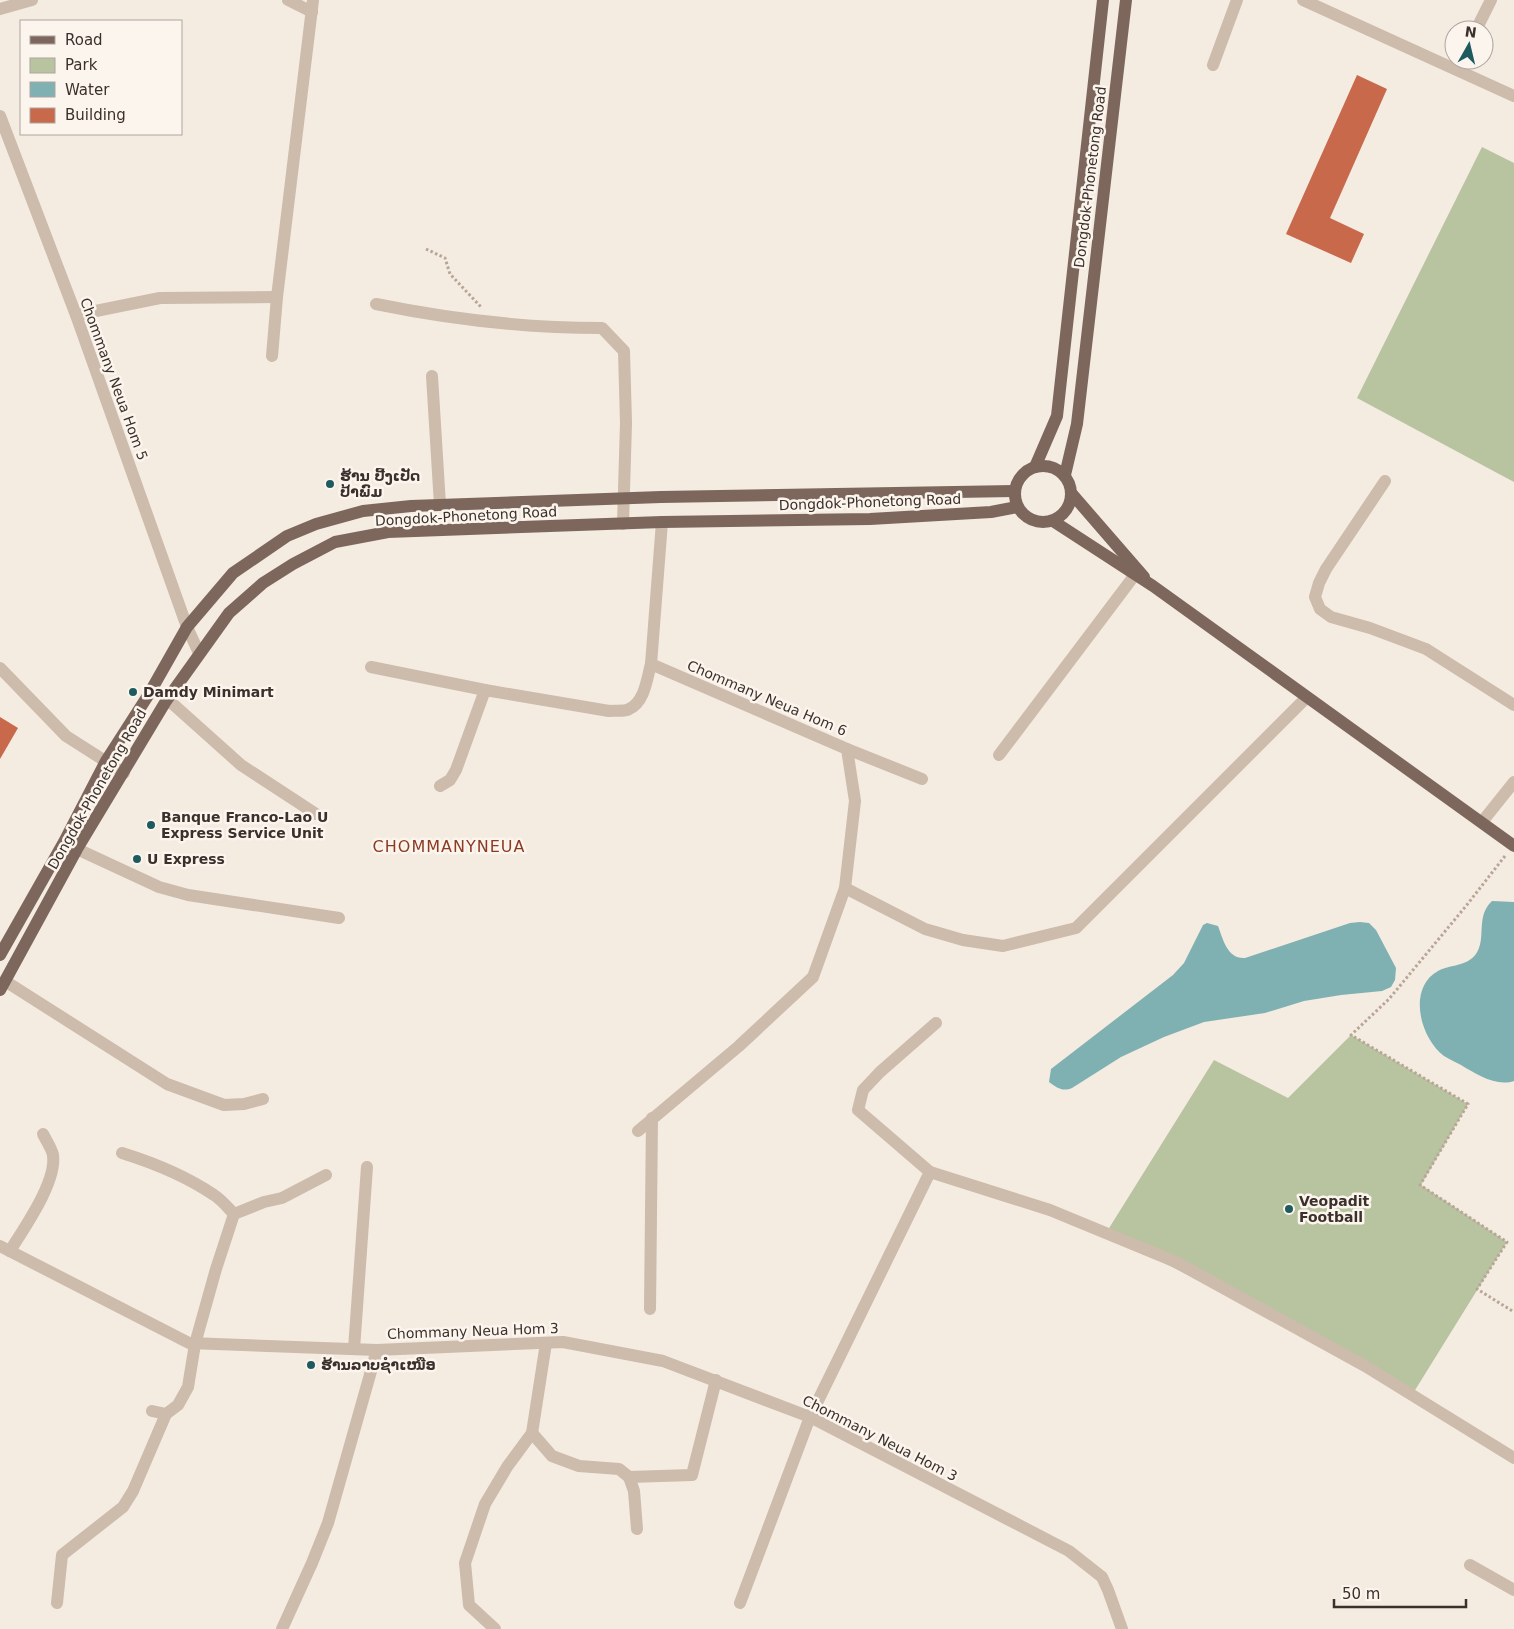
<svg xmlns="http://www.w3.org/2000/svg" width="1514" height="1629" viewBox="0 0 1514 1629" font-family="'DejaVu Sans','Noto Sans Lao',sans-serif">
	<style>
		.green { fill: #b8c4a0 }
		.water { fill: #7fb0b2 }
		.building { fill: #c8694b }
		.lines { fill: none; stroke-linecap: round; stroke-linejoin: round }
		.path { stroke: #b9a596; stroke-width: 3; stroke-dasharray: 2.5 2.5; stroke-linecap: butt }
		.minor { stroke: #cdbbac; stroke-width: 12 }
		.major { stroke: #7d675c; stroke-width: 12 }
		.poi-dot { fill: #1f5a5e; stroke: #fbf5ee; stroke-width: 2 }
		.labels { text-anchor: middle; dominant-baseline: central; stroke-width: 5; stroke-linejoin: round; paint-order: stroke }
		.street-label { font-size: 14px; fill: #3b302b; stroke: #fbf5ee }
		.poi-label { font-size: 14px; font-weight: bold; fill: #3b302b; stroke: #fbf5ee; text-anchor: start }
		.quarter-label { font-size: 16px; letter-spacing: 1px; fill: #8c3b22; stroke: #fbf5ee }
	</style>
	<rect width="100%" height="100%" fill="#f4ebe1"/>
	<g class="green">
		<polygon points="1482,147 1514,163 1514,482 1357,398"/>
		<polygon points="1351,1035 1468,1104 1421,1185 1507,1242 1412,1395 1365,1366 1106,1233 1214,1060 1288,1098"/>
	</g>
	<g class="water">
		<path d="M1492 901 1514 902V1081C1496 1087 1476 1074 1461 1065 1455 1062 1449 1059 1444 1056 1420 1038 1407 988 1438 971 1451 964 1466 967 1476 954 1487 938 1475 917 1492 901Z"/>
		<path d="M1360 922 1369 923 1376 930 1396 968 1395 980 1391 987 1382 991 1341 995 1304 1001 1265 1013 1204 1022 1164 1037 1121 1057 1072 1088C1063 1092 1057 1088 1049 1082L1051 1069 1173 975 1184 963 1203 925 1207 923 1218 926C1223 939 1227 959 1245 958L1350 923Z"/>
	</g>
	<g class="building">
		<polygon points="1357,75 1387,89 1330,218 1364,234 1351,263 1286,234"/>
		<polygon points="0,717 18,728 0,759"/>
	</g>
	<g class="lines">
		<g class="path">
			<polyline points="426,249 445,258 450,274 481,307"/>
			<polyline points="1505,856 1466,906 1389,999 1351,1035 1468,1104 1420,1185 1507,1242 1477,1289 1514,1312"/>
		</g>
		<g class="minor">
			<polyline points="288,0 312,12"/>
			<polyline points="1303,0 1514,96"/>
			<polyline points="0,9 32,0"/>
			<polyline points="1476,30 1491,0"/>
			<polyline points="1213,65 1237,0"/>
			<polyline points="0,116 76,315 187,627 199,653"/>
			<path d="M376 304C449 319 527 328 602 328L624 351 626 423 623 524"/>
			<polyline points="76,315 160,298 277,297"/>
			<polyline points="272,356 277,297 313,0"/>
			<polyline points="432,376 440,505"/>
			<polyline points="1385,481 1326,569 1319,583 1315,597 1320,609 1331,617 1370,628 1426,649 1514,705"/>
			<path d="M371 667 485 690 609 711C615 710 624 712 629 709 645 702 647 678 651 664"/>
			<polyline points="0,668 66,736 124,773"/>
			<polyline points="166,701 174,705 241,765 316,814"/>
			<polyline points="847,749 922,779"/>
			<polyline points="999,755 1134,576"/>
			<polyline points="440,786 450,780 456,770 485,690"/>
			<polyline points="1482,822 1514,782"/>
			<polyline points="77,849 159,887 188,895 339,918"/>
			<polyline points="845,888 925,929 963,940 1003,946 1076,928 1307,697"/>
			<polyline points="5,981 167,1084 224,1105 244,1104 263,1099"/>
			<polyline points="936,1023 880,1072 863,1090 858,1110 930,1172 1050,1210 1176,1262 1365,1366 1514,1458"/>
			<polyline points="638,1131 739,1046 813,977 845,888 855,801 847,749 651,664 662,522"/>
			<path d="M122 1153C154 1163 186 1176 214 1195 222 1200 228 1208 234 1214"/>
			<polyline points="0,1246 189,1343 377,1350 563,1342 663,1361 810,1417 1069,1551 1102,1577 1108,1590 1122,1629"/>
			<path d="M10 1251C24 1228 57 1182 53 1155 52 1149 46 1140 43 1134"/>
			<polyline points="650,1309 652,1118"/>
			<polyline points="354,1349 367,1167"/>
			<polyline points="152,1411 166,1414 178,1405 188,1387 195,1344 216,1269 234,1214 264,1202 282,1198 326,1175"/>
			<polyline points="532,1433 552,1456 579,1466 619,1469 629,1477 634,1491 637,1529"/>
			<polyline points="629,1477 692,1475 716,1380"/>
			<polyline points="1470,1565 1514,1590"/>
			<polyline points="57,1603 62,1555 123,1507 133,1491 166,1414"/>
			<polyline points="740,1603 810,1417 930,1172"/>
			<polyline points="282,1629 312,1563 328,1523 377,1350"/>
			<polyline points="495,1629 469,1605 465,1563 485,1504 507,1467 532,1433 546,1343"/>
		</g>
		<g class="major">
			<circle cx="1043" cy="494" r="28"/>
			<polyline points="1035,467 1057,416 1103,0"/>
			<polyline points="1065,475 1077,424 1126,0"/>
			<polyline points="1072,494 1144,577"/>
			<polyline points="1053,521 1153,586 1514,846"/>
			<polyline points="0,955 64,842 106,761 149,694 187,627 233,573 287,536 316,524 363,511 411,506 661,497 1014,491"/>
			<polyline points="0,990 77,849 166,701 229,613 263,583 293,564 335,542 388,532 662,522 870,519 991,512 1017,507"/>
		</g>
	</g>
	<g class="poi-dot">
		<circle cx="330" cy="484" r="5"/>
		<circle cx="133" cy="692" r="5"/>
		<circle cx="151" cy="825" r="5"/>
		<circle cx="137" cy="859" r="5"/>
		<circle cx="1289" cy="1209" r="5"/>
		<circle cx="311" cy="1365" r="5"/>
	</g>
	<g class="labels">
		<g class="street-label">
			<text transform="translate(1090 177) rotate(-83)">Dongdok-Phonetong Road</text>
			<text transform="translate(114 379) rotate(70)">Chommany Neua Hom 5</text>
			<text transform="translate(870 502) rotate(-2)">Dongdok-Phonetong Road</text>
			<text transform="translate(466 516) rotate(-3)">Dongdok-Phonetong Road</text>
			<text transform="translate(767 698) rotate(23)">Chommany Neua Hom 6</text>
			<text transform="translate(97 789) rotate(-60)">Dongdok-Phonetong Road</text>
			<text transform="translate(473 1331) rotate(-2)">Chommany Neua Hom 3</text>
			<text transform="translate(880 1438) rotate(27)">Chommany Neua Hom 3</text>
		</g>
		<g class="poi-label">
			<text x="340" y="476">ຮ້ານ ປີ້ງເປັດ<tspan x="340" dy="16">ປ້າພົມ</tspan></text>
			<text x="143" y="692">Damdy Minimart</text>
			<text x="161" y="817">Banque Franco-Lao U<tspan x="161" dy="16">Express Service Unit</tspan></text>
			<text x="147" y="859">U Express</text>
			<text x="1299" y="1201">Veopadit<tspan x="1299" dy="16">Football</tspan></text>
			<text x="321" y="1365">ຮ້ານລາບຊຳເໜືອ</text>
		</g>
		<g class="quarter-label">
			<text x="449" y="846">CHOMMANYNEUA</text>
		</g>
	</g>
	<rect x="20" y="20" width="162" height="115" fill="#fbf5ee" stroke="#aea6a0"/>
	<rect x="30" y="36" width="25" height="8" fill="#7d675c" stroke="#aea6a0"/>
	<text x="65" y="45" font-size="15" fill="#3b302b">Road</text>
	<rect x="30" y="58" width="25" height="15" fill="#b8c4a0" stroke="#aea6a0"/>
	<text x="65" y="70" font-size="15" fill="#3b302b">Park</text>
	<rect x="30" y="82" width="25" height="15" fill="#7fb0b2" stroke="#aea6a0"/>
	<text x="65" y="95" font-size="15" fill="#3b302b">Water</text>
	<rect x="30" y="108" width="25" height="15" fill="#c8694b" stroke="#aea6a0"/>
	<text x="65" y="120" font-size="15" fill="#3b302b">Building</text>
	<g transform="translate(1469 45) rotate(8)"><circle r="24" fill="#fbf5ee" stroke="#aea6a0"/>
	<path d="M0-4L9 19L0 12L-9 19Z" fill="#1f5a5e"/>
	<text y="-8" font-size="14" font-weight="bold" text-anchor="middle" fill="#3b302b">N</text>
	</g>
	<path d="M1334 1599v8h132v-8" fill="none" stroke="#3b302b" stroke-width="2.5"/>
	<text x="1342" y="1599" font-size="15" fill="#3b302b" stroke="#fbf5ee" stroke-width="4" paint-order="stroke">50 m</text>
</svg>
